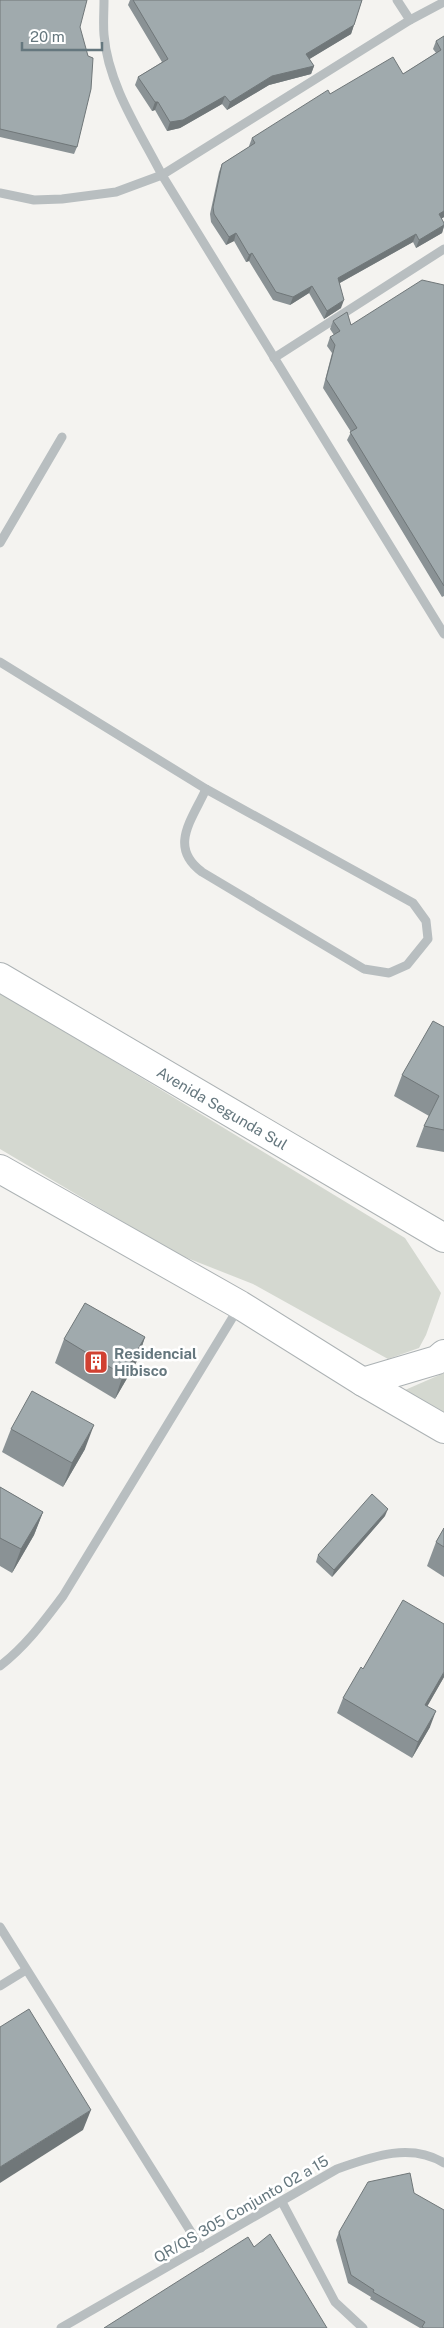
<svg xmlns="http://www.w3.org/2000/svg" width="444" height="2328" viewBox="0 0 444 2328" font-family="'Public Sans',sans-serif">
	<style>
		.green { fill: #d4d8d0 }
		.lines { fill: none; stroke-linecap: round; stroke-linejoin: round }
		.major-casing { stroke: #acb2b4; stroke-width: 30 }
		.minor { stroke: #b8bec0; stroke-width: 9 }
		.major { stroke: #fff; stroke-width: 28 }
		.wall { fill: #8a9295 }
		.shaded-wall { fill: #707779 }
		.building { fill: #a0aaad; stroke: #707779 }
		.labels { text-anchor: middle; dominant-baseline: central; stroke-width: 5; stroke-linejoin: round; paint-order: stroke }
		.street-label { font-size: 15px; fill: #65777e; stroke: #fff }
		.poi-label { font-size: 15px; font-weight: bold; fill: #65777e; stroke: #fff; text-anchor: start }
	</style>
	<rect width="100%" height="100%" fill="#f4f3f0"/>
	<g class="green">
		<polygon points="0,992 405,1238 441,1293 426,1335 419,1348 388,1359 253,1284 177,1254 0,1149"/>
		<polygon points="444,1373 444,1414 405,1390"/>
	</g>
	<g class="lines">
		<g class="major-casing">
			<g id="major">
				<path id="s1" d="M0 977 444 1238"/>
				<polyline points="0,1169 240,1305 363,1382 444,1429"/>
				<polyline points="363,1382 437,1360 444,1354"/>
			</g>
		</g>
		<g class="minor">
			<path d="M104 0C104 12 103 24 104 35 108 85 140 132 162 175L444 634"/>
			<polyline points="397,0 410,20"/>
			<polyline points="0,193 34,200 62,199 116,192 162,175 410,20 444,2"/>
			<polyline points="274,358 444,249"/>
			<polyline points="0,543 62,437"/>
			<polyline points="0,662 206,789"/>
			<path d="M206 789 413 903 426 921 428 939 407 965 389 973 364 969 202 872C168 847 192 820 206 789Z"/>
			<path d="M0 1666C26 1646 44 1621 63 1596L239 1307"/>
			<polyline points="0,1927 201,2248"/>
			<polyline points="0,1986 26,1970"/>
			<polyline points="282,2202 335,2302 363,2328"/>
			<path d="M61 2328 337 2169C371 2157 410 2142 444 2163"/>
		</g>
		<use href="#major" class="major"/>
	</g>
	<g class="wall">
		<polygon points="0,0 80,27 77,147 74,154 0,137"/>
		<polygon points="130,0 362,0 351,34 309,59 314,66 311,74 269,85 227,110 222,104 180,128 167,131 155,110 152,111 135,85 138,77 162,62 128,5"/>
		<polygon points="444,36 444,217 441,219 444,223 444,227 442,233 416,248 413,242 340,283 341,308 324,319 309,293 290,305 273,300 249,261 246,262 234,241 226,245 211,222 210,214 219,172 222,164 249,147 249,146 252,138 330,94 403,74 436,53 433,49 436,41"/>
		<polygon points="444,285 444,596 442,597 347,440 351,432 323,388 332,353 327,346 330,337 334,335 330,329 333,321 351,325"/>
		<polygon points="444,1027 444,1152 416,1147 424,1126 429,1116 394,1096 402,1075"/>
		<polygon points="145,1337 137,1361 115,1399 55,1363 64,1339"/>
		<polygon points="11,1429 85,1449 63,1487 2,1452"/>
		<polygon points="0,1487 43,1512 34,1535 12,1573 0,1566"/>
		<polygon points="385,1516 332,1577 316,1562 318,1555"/>
		<polygon points="444,1528 444,1577 427,1566 436,1542"/>
		<polygon points="363,1669 444,1677 427,1706 430,1727 412,1758 337,1713 343,1698"/>
		<polygon points="414,2193 444,2328 420,2328 370,2299 371,2297 348,2283 336,2240 339,2232"/>
	</g>
	<g class="shaded-wall">
		<polygon points="354,25 351,34 303,63 306,54"/>
		<polygon points="314,66 311,74 269,85 227,110 230,102 272,76"/>
		<polygon points="225,96 222,104 180,128 167,131 170,122"/>
		<polygon points="155,102 158,102 155,110 152,111"/>
		<polygon points="444,211 444,217 436,222 439,214"/>
		<polygon points="444,225 442,233 416,248 419,240"/>
		<polygon points="236,233 234,241 226,245 229,237"/>
		<polygon points="416,234 413,242 336,285 338,278"/>
		<polygon points="252,253 249,261 246,262 249,255"/>
		<polygon points="312,286 309,293 290,305 293,297"/>
		<polygon points="344,300 341,308 324,319 327,311"/>
		<polygon points="145,1337 137,1361 115,1399 123,1375"/>
		<polygon points="94,1425 85,1449 63,1487 72,1463"/>
		<polygon points="388,1509 385,1516 332,1577 334,1570"/>
		<polygon points="43,1512 34,1535 12,1573 21,1549"/>
		<polygon points="444,1672 444,1677 419,1721 425,1705"/>
		<polygon points="436,1711 430,1727 412,1758 418,1742"/>
		<polygon points="91,2110 83,2130 0,2183 0,2167"/>
	</g>
	<g class="building">
		<polygon points="0,0 87,0 80,27 88,56 93,58 91,89 77,147 0,129"/>
		<polygon points="133,0 362,0 354,25 306,54 314,66 272,76 230,102 225,96 183,120 170,122 158,102 155,102 138,77 168,59"/>
		<polygon points="444,36 444,211 439,214 444,223 444,225 419,240 416,234 338,278 344,300 327,311 312,286 293,297 276,292 252,253 249,255 236,233 229,237 214,214 213,207 222,164 255,143 252,138 328,90 330,94 393,57 403,74 441,50 436,41"/>
		<polygon points="422,280 444,285 444,586 350,432 357,428 326,379 335,345 330,337 340,331 333,321 347,312 351,325"/>
		<polygon points="433,1021 444,1027 444,1130 424,1126 439,1096 402,1075"/>
		<polygon points="85,1303 145,1337 123,1375 64,1339"/>
		<polygon points="32,1391 94,1425 72,1463 11,1429"/>
		<polygon points="0,1487 43,1512 21,1549 0,1538"/>
		<polygon points="372,1494 388,1509 334,1570 318,1555"/>
		<polygon points="444,1528 444,1547 436,1542"/>
		<polygon points="403,1600 444,1624 444,1672 425,1705 436,1711 418,1742 343,1698 361,1667 363,1669"/>
		<polygon points="29,2009 91,2110 0,2167 0,2027"/>
		<polygon points="410,2173 414,2193 444,2210 444,2328 424,2328 422,2327 425,2322 373,2292 374,2290 351,2275 339,2232 368,2182"/>
		<polygon points="270,2234 327,2328 104,2328 248,2237 254,2247"/>
	</g>
	<defs>
		<g id="building-square" transform="scale(1.25)"><rect x="-9" y="-9" width="18" height="18" rx="4" fill="#d14132" stroke="#fff"/><path d="M-4-6H4V6H1V3H-1V6H-4ZM-2.5-4.3h1.7v1.8h-1.7ZM.8-4.3h1.7v1.8H.8ZM-2.5-1h1.7V.8h-1.7ZM.8-1h1.7V.8H.8Z" fill="#fff"/></g>
	</defs>
	<g fill-rule="evenodd">
		<use href="#building-square" x="96" y="1362"/>
	</g>
	<g class="labels">
		<g class="street-label">
			<text stroke="none"><textPath href="#s1" startOffset="258">Avenida Segunda Sul</textPath></text>
			<text transform="translate(241 2209) rotate(-30)">QR/QS 305 Conjunto 02 a 15</text>
		</g>
		<g class="poi-label">
			<text x="114" y="1353">Residencial<tspan x="114" dy="17">Hibisco</tspan></text>
		</g>
	</g>
	<path d="M22 42v8h80v-8" fill="none" stroke="#65777e" stroke-width="2.5"/>
	<text x="30" y="42" font-size="15" fill="#65777e" stroke="#ffffff" stroke-width="4" paint-order="stroke">20 m</text>
</svg>
